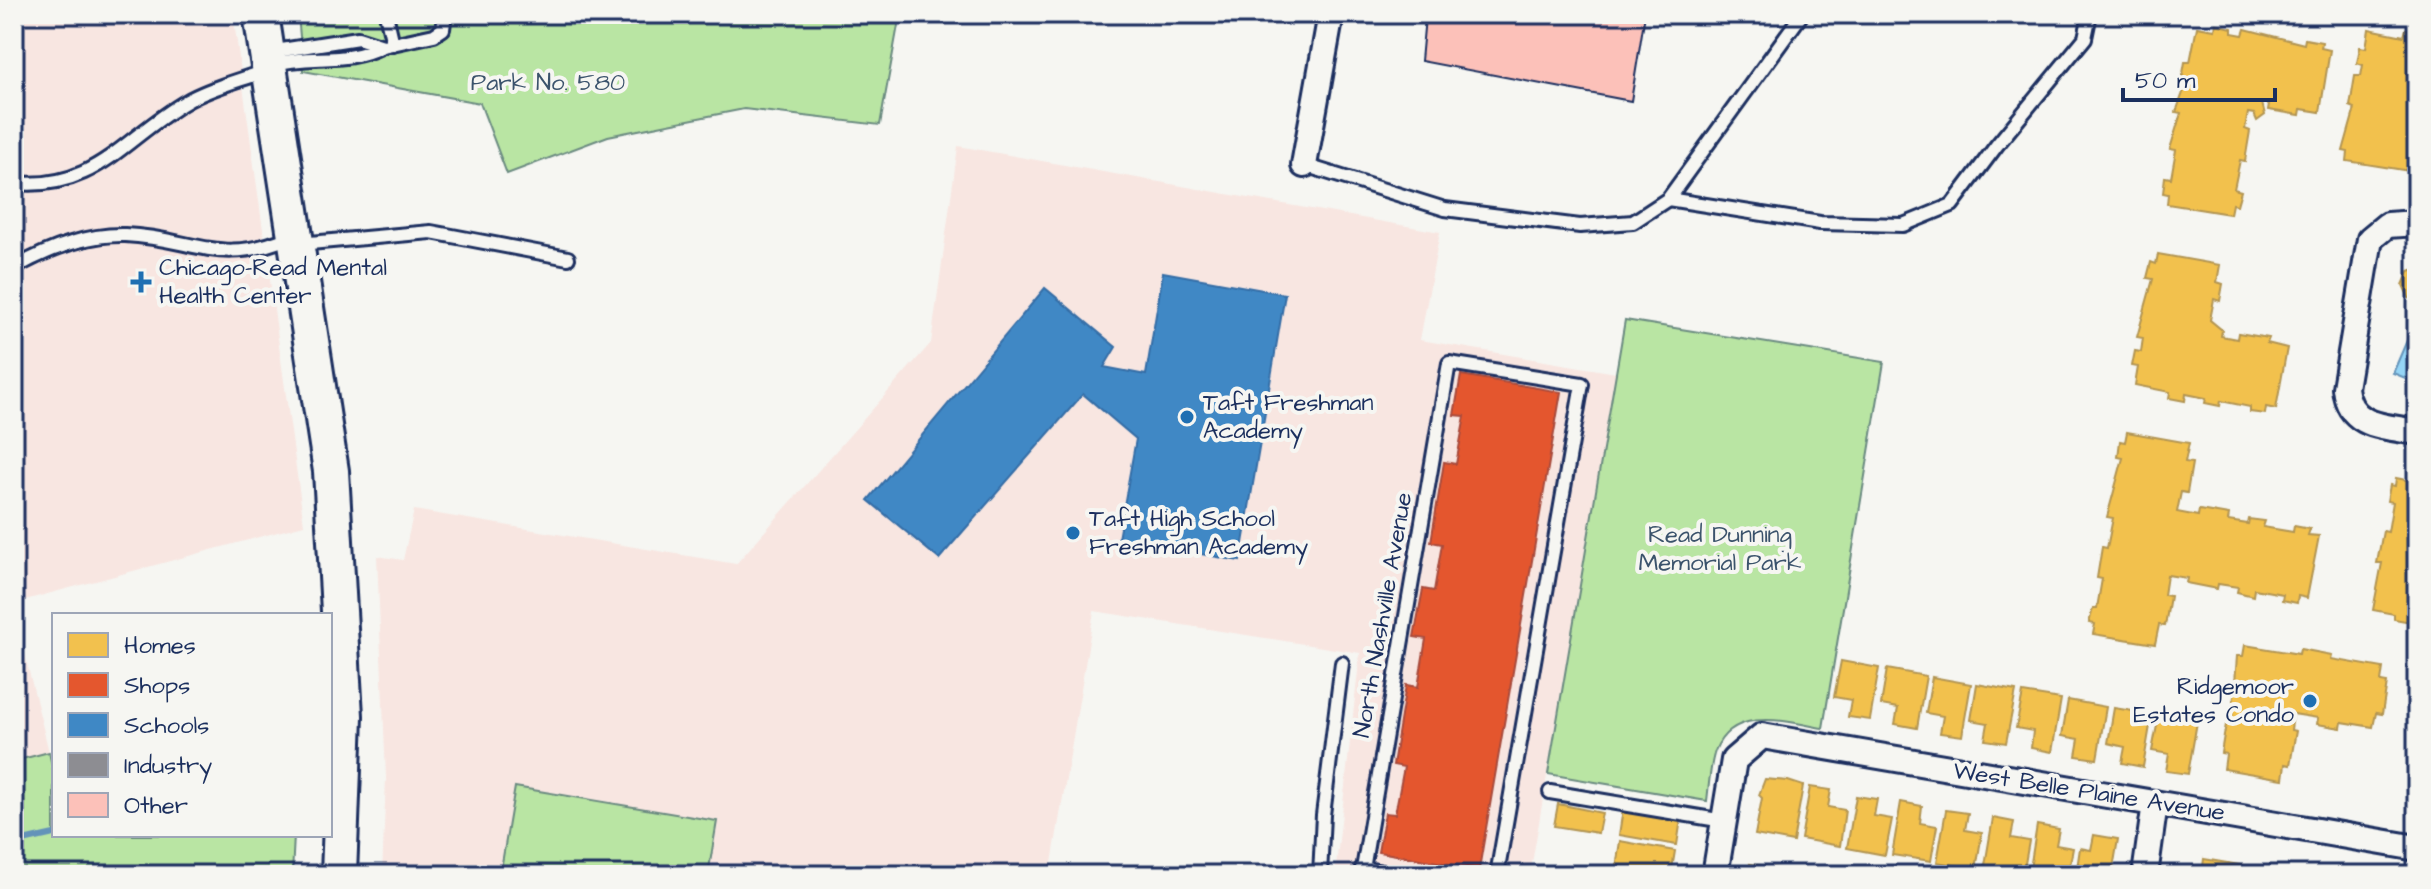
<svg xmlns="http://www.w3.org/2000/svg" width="2431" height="889" viewBox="0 0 2431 889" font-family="'Architects Daughter',sans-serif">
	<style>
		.built { fill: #f8e6e1 }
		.green { fill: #b9e5a3; stroke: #6a8a80; stroke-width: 2 }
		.water { fill: #95d5f6; stroke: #6493b9; stroke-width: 2 }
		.homes { fill: #f2c14e; stroke: #b29553; stroke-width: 2 }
		.shops { fill: #e4572e; stroke: #a84b3c; stroke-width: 2 }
		.schools { fill: #3f88c5; stroke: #346da6; stroke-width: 2 }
		.industry { fill: #8d8d92; stroke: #6b7182; stroke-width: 2 }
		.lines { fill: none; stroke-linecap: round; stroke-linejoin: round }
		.stream { stroke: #6493b9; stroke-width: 6 }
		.building { fill: #fcc1b9; stroke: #1b2f5e; stroke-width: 2 }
		.lane-casing { stroke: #1b2f5e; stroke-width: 18 }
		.street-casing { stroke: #1b2f5e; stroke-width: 30 }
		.secondary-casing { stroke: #1b2f5e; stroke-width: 40 }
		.lane { stroke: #f6f6f2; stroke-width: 12 }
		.street { stroke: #f6f6f2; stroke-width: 24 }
		.secondary { stroke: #f6f6f2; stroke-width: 34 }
		.poi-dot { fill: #1f6fb2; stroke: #f6f6f2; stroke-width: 3 }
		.labels { text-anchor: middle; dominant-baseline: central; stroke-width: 8; stroke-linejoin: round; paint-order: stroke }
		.park-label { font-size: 24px; fill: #3b536c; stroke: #f6f6f2 }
		.poi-label { font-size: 24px; fill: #1b2f5e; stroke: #f6f6f2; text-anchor: start }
		.street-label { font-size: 24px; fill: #1b2f5e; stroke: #f6f6f2 }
	</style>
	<rect width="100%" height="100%" fill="#f6f6f2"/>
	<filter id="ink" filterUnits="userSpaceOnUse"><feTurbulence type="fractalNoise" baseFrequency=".0125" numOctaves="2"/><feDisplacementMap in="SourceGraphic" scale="16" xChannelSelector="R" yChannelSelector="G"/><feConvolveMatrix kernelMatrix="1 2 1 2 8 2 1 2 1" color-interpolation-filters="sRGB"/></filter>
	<g filter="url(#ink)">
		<g class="built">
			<polygon points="14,14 233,14 304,525 14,603"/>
			<polygon points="958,146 1440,232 1420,340 1616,373 1530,875 1335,875 1360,653 1094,611 1050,875 382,875 386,778 377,556 403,560 414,510 736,564 931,343"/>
			<polygon points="14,611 49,752 14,761"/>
		</g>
		<g class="green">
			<polygon points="298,14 900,14 880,125 744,109 608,136 507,174 480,103 303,71"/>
			<path d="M1625 320 1884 362 1823 728C1788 722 1733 705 1715 751 1710 765 1709 785 1707 801L1548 774Z"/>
			<polygon points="49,752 54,775 54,835 294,835 292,875 14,875 14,761"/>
			<polygon points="515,787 717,821 708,875 500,875"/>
		</g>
		<polygon class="water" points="2417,317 2417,379 2415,382 2393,373"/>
		<g class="homes">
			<polygon points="2216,24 2232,28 2232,33 2243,35 2245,29 2304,44 2305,39 2322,42 2321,48 2330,50 2320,112 2301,109 2300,115 2268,110 2269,104 2262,103 2265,115 2257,121 2254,114 2248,113 2245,129 2250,131 2245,161 2240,160 2234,189 2241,191 2237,205 2232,204 2230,214 2167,204 2168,194 2163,193 2165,177 2171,178 2176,150 2170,149 2181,113 2176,112 2188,79 2182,79 2185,62 2190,62 2197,27 2215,30"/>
			<polygon points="2369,29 2404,36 2406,29 2417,31 2417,154 2413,154 2410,171 2347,161 2348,152 2343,151 2355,108 2350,106 2355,76 2361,76 2363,65 2357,63 2360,47 2366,48"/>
			<polygon points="2158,254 2220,265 2217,282 2223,284 2220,301 2214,299 2210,320 2222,330 2221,336 2237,339 2238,333 2269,338 2267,343 2287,348 2276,409 2266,407 2265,414 2250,412 2250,407 2221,401 2220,406 2205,403 2206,398 2186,394 2185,401 2169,398 2170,392 2135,385 2138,367 2132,366 2135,351 2141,352 2143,338 2137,337 2153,279 2147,278 2151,262 2156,264"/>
			<polygon points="2417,268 2417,301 2409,298 2403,285 2409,271"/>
			<polygon points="2127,432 2189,443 2185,462 2192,463 2187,493 2181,492 2177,512 2198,516 2199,510 2229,515 2228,521 2248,524 2249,519 2265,521 2263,527 2293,532 2294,526 2310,529 2308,535 2319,536 2307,598 2298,596 2297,603 2282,600 2283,594 2254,589 2253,596 2237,592 2238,587 2218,584 2217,589 2186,583 2187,578 2167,575 2164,595 2170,596 2165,626 2159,625 2155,644 2093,634 2095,624 2089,623 2093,608 2097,608 2102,579 2097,578 2102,547 2107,548 2113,518 2107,517 2123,458 2118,457 2120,441 2125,442"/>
			<polygon points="2396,478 2417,482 2417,623 2394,619 2394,614 2373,610 2382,563 2377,563 2383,531 2388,532 2393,502 2387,501 2390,485 2395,486"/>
			<polygon points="2245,645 2299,654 2300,649 2332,655 2331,659 2383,668 2381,682 2387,683 2382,714 2376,713 2373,727 2342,722 2341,728 2317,724 2318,718 2293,714 2291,730 2296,731 2290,765 2285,764 2283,779 2224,769 2226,754 2221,753 2224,735 2227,720 2232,721 2237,656 2243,656"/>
			<polygon points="1841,661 1879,668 1870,720 1848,717 1851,700 1834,697"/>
			<polygon points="1887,669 1926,676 1917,728 1895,724 1898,708 1881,705"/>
			<polygon points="1932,677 1971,684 1962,736 1940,733 1943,716 1926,713"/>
			<polygon points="1977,684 2016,691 2006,743 1985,740 1988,723 1971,720"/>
			<polygon points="2023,693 2061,699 2052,752 2031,748 2033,731 2016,728"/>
			<polygon points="2068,700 2106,707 2097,759 2076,756 2079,739 2062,736"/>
			<polygon points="2114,708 2152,714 2143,767 2122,763 2125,747 2108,743"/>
			<polygon points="2159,715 2197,722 2188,774 2166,771 2169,754 2152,751"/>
			<polygon points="1765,779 1788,781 1803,786 1793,842 1755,835 1762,798 1759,795"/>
			<polygon points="1810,787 1831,790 1828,807 1845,810 1840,846 1801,839"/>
			<polygon points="1856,796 1877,799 1874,816 1892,819 1885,855 1847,848"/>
			<polygon points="1901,802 1922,806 1920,823 1937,826 1931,861 1892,855"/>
			<polygon points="1558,804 1602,813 1598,833 1554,826"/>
			<polygon points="1623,809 1681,819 1677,845 1619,835"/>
			<polygon points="1946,810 1968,813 1965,830 1982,833 1976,869 1937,862"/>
			<polygon points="1993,818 2014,822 2011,838 2029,841 2023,875 1984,871"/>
			<polygon points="2037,825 2059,829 2056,845 2073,848 2068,875 2029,875"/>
			<polygon points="2094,835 2118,839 2112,875 2076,875 2080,848 2091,850"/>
			<polygon points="1620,841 1675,851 1671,875 1616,868"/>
			<polygon points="2204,859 2263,869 2262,875 2196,875 2202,874"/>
			<polygon points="1750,864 1780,869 1779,875 1748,875"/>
		</g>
		<polygon class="shops" points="1461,375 1561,392 1479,869 1378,852 1385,813 1395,814 1404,767 1393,765 1406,685 1418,687 1426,639 1414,637 1423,589 1434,591 1442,544 1431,542 1444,462 1456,464 1465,416 1454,415"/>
		<polygon class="schools" points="1163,272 1285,294 1240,561 1118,539 1136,439 1083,394 939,559 868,500 1045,288 1116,347 1104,367 1146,375"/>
		<g class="industry">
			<polygon points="1914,14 1974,14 1974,21 1914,23"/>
			<polygon points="1999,14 2051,14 2052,18 2000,20"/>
		</g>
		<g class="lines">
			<polyline class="stream" points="14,843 54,834"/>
		</g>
		<polygon class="building" points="1412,14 1645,14 1631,101 1421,61 1425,17"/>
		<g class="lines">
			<g class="lane-casing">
				<g id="lane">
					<polyline points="386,14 393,44"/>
					<polyline points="383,46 434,35 443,29 445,14"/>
					<path d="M269 52 358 38 383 46C343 66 314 53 270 65"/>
					<polyline points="1304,165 1445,209 1580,226 1633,222 1668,199 1802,14"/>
					<path d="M14 183C96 191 123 138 187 101 211 87 242 80 268 70"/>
					<polyline points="1668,199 1820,223 1903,225 1952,205 1997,145 2085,38 2090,14"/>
					<polyline points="299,244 431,232 568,258"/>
					<path d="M14 268C46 250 87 234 125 235 196 238 218 268 292 236"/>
					<polyline points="1550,792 1724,821"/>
					<polyline points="1362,868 1397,875"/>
					<polyline points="1320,875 1323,815 1342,663"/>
					<polyline points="1362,875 1449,363 1582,384 1497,875"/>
					<polyline points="1611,875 1614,875"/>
				</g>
			</g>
			<g class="street-casing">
				<g id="street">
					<polyline points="1304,165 1331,14"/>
					<path d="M2417 223 2387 225 2370 239 2345 388C2349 428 2385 426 2417 432"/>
					<polyline points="1715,875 1734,760 1762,736 2417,848"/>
					<polyline points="2145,875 2155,803"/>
				</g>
			</g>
			<g class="secondary-casing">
				<polyline id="secondary" points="261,14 331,471 345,716 339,875"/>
			</g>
			<use href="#lane" class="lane"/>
			<use href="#street" class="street"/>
			<use href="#secondary" class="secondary"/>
		</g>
	</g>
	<g class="poi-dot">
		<path d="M137 270h8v8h8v8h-8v8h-8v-8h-8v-8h8z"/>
		<circle cx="1187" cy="417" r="8"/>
		<circle cx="1073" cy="533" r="8"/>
		<circle cx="2310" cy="701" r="8"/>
	</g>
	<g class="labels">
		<g class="park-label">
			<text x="548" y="83">Park No. 580</text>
			<text x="1720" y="535">Read Dunning<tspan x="1720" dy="28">Memorial Park</tspan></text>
		</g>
		<g class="poi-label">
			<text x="159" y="268">Chicago-Read Mental<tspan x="159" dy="28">Health Center</tspan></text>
			<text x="1203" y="403">Taft Freshman<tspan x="1203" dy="28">Academy</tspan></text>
			<text x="1089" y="519">Taft High School<tspan x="1089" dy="28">Freshman Academy</tspan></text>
			<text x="2294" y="687" text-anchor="end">Ridgemoor<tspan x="2294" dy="28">Estates Condo</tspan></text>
		</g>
		<g class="street-label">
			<text transform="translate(1383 615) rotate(-80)">North Nashville Avenue</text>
			<text transform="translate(2089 792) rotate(9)">West Belle Plaine Avenue</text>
		</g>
	</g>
	<rect width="2431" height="889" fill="none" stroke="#f6f6f2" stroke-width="48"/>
	<rect x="24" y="24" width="2383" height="841" fill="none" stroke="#1b2f5e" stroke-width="3" filter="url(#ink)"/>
	<rect x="52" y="613" width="280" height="224" fill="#f6f6f2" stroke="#9ea6b7" stroke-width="2"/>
	<rect x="68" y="633" width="40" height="24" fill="#f2c14e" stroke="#9ea6b7" stroke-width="2"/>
	<text x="124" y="653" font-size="24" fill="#1b2f5e">Homes</text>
	<rect x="68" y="673" width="40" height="24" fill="#e4572e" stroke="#9ea6b7" stroke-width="2"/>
	<text x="124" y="693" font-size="24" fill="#1b2f5e">Shops</text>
	<rect x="68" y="713" width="40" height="24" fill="#3f88c5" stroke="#9ea6b7" stroke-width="2"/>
	<text x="124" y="733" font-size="24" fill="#1b2f5e">Schools</text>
	<rect x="68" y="753" width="40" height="24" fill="#8d8d92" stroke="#9ea6b7" stroke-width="2"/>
	<text x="124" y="773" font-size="24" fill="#1b2f5e">Industry</text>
	<rect x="68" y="793" width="40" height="24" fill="#fcc1b9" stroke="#9ea6b7" stroke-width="2"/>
	<text x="124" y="813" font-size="24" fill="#1b2f5e">Other</text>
	<path d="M2123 88v12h152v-12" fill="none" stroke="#1b2f5e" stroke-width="4"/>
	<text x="2135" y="88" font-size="24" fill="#1b2f5e" stroke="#f6f6f2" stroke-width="6" paint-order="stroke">50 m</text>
</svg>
